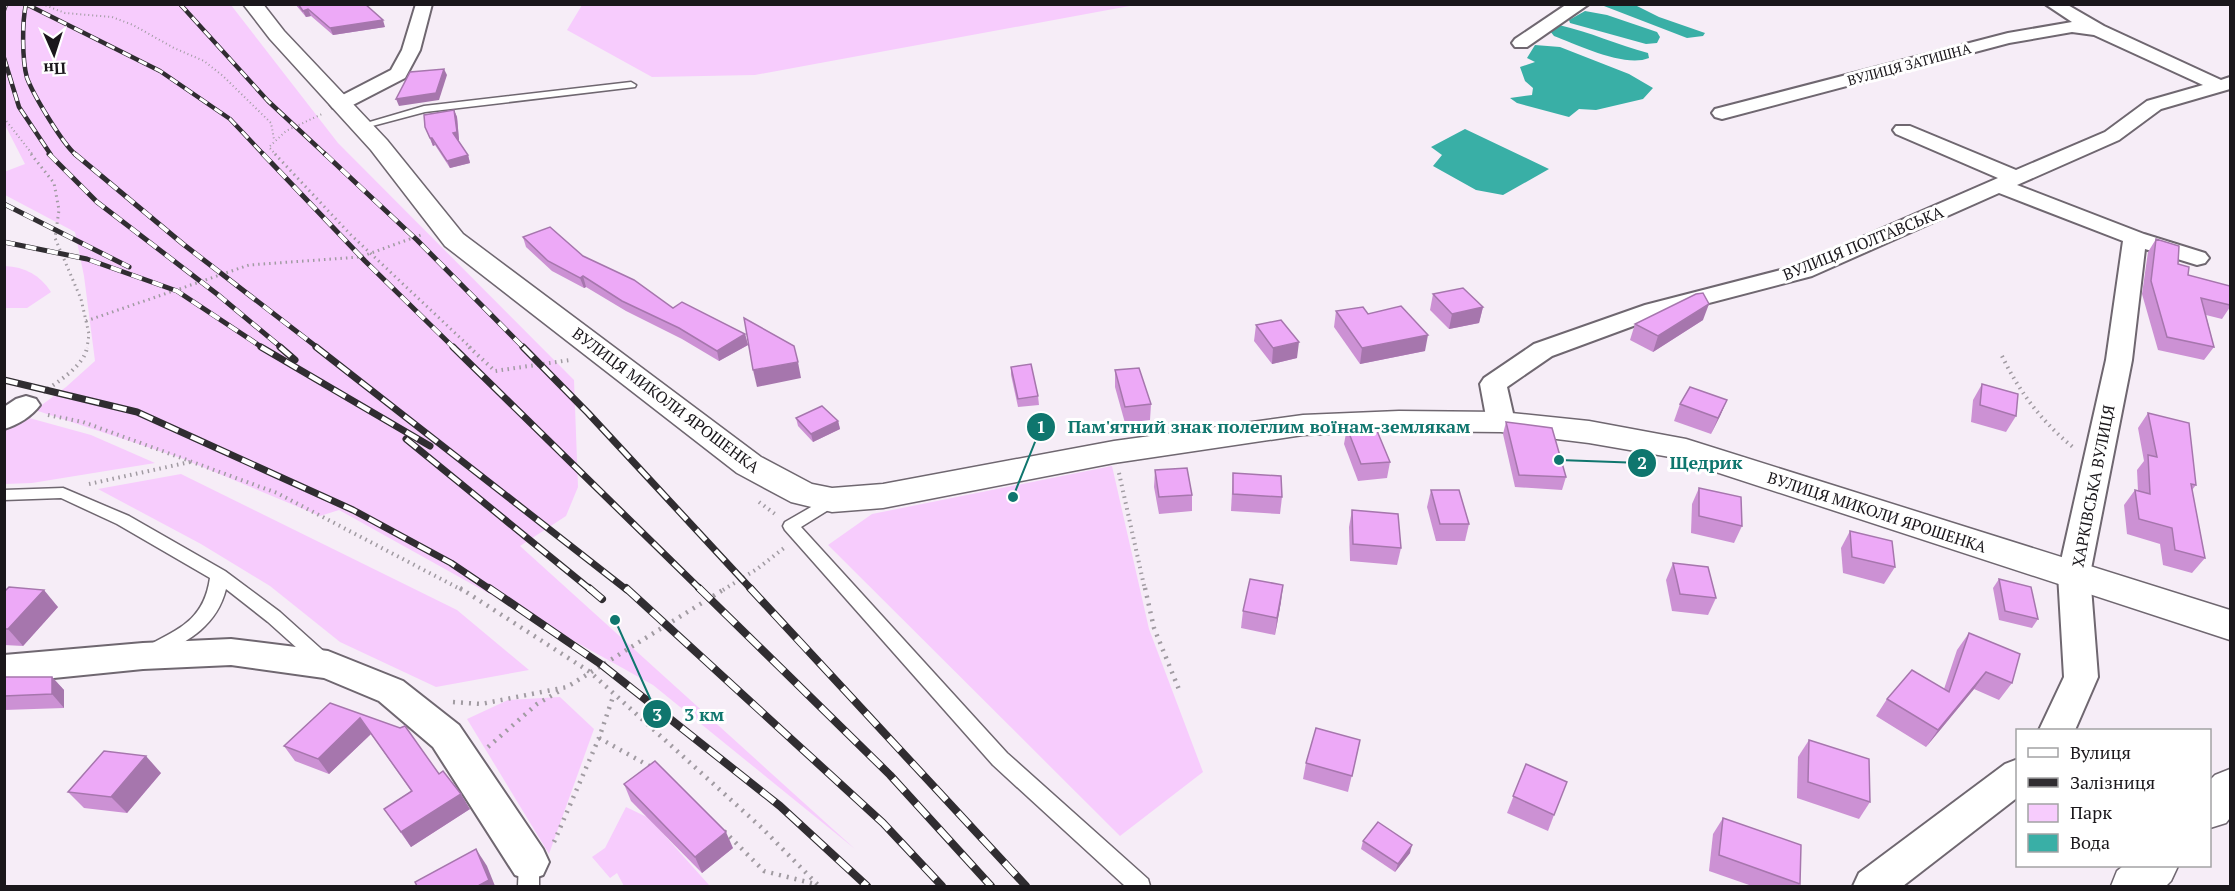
<svg xmlns="http://www.w3.org/2000/svg" width="2235" height="891" viewBox="0 0 2235 891" font-family="'PT Serif',serif">
	<style>
		.green { fill: #f7ccfd }
		.water { fill: #39afa6 }
		.lines { fill: none; stroke-linecap: round; stroke-linejoin: round }
		.service-casing { stroke: #6f6770; stroke-width: 3 }
		.minor-casing { stroke: #6f6770; stroke-width: 4 }
		.tertiary-casing { stroke: #6f6770; stroke-width: 3 }
		.trunk-casing { stroke: #6f6770; stroke-width: 3 }
		.path-far3 { stroke: #a19ba2; stroke-width: 2; stroke-dasharray: 1 3; stroke-linecap: butt }
		.path-far2 { stroke: #a19ba2; stroke-width: 3; stroke-dasharray: 1.5 4; stroke-linecap: butt }
		.path-far1 { stroke: #a19ba2; stroke-width: 4; stroke-dasharray: 1.5 4.5; stroke-linecap: butt }
		.path { stroke: #a19ba2; stroke-width: 4.5; stroke-dasharray: 2 6; stroke-linecap: butt }
		.service { fill: #fff; fill-rule: evenodd }
		.minor { fill: #fff; fill-rule: evenodd }
		.tertiary { fill: #fff; fill-rule: evenodd }
		.trunk { fill: #fff; fill-rule: evenodd }
		.rail-far3-casing { stroke: #302d31; stroke-width: 4.5 }
		.rail-far2-casing { stroke: #302d31; stroke-width: 5 }
		.rail-far1-casing { stroke: #302d31; stroke-width: 7 }
		.rail-casing { stroke: #302d31; stroke-width: 8 }
		.rail-far3 { stroke: #fff; stroke-width: 3; stroke-dasharray: 9; stroke-linecap: butt }
		.rail-far2 { stroke: #fff; stroke-width: 4; stroke-dasharray: 11; stroke-linecap: butt }
		.rail-far1 { stroke: #fff; stroke-width: 4.5; stroke-dasharray: 14; stroke-linecap: butt }
		.rail { stroke: #fff; stroke-width: 6; stroke-dasharray: 17; stroke-linecap: butt }
		.wall { fill: #cc91d4 }
		.shaded-wall { fill: #a676ad }
		.building { fill: #eda9f7; stroke: #a676ad; stroke-width: 1.5 }
		.labels { text-anchor: middle; dominant-baseline: central; stroke-width: 6; stroke-linejoin: round; paint-order: stroke }
		.far-street-label { font-size: 14px; fill: #1a171b; stroke: #fff }
		.street-label { font-size: 16px; fill: #1a171b; stroke: #fff }
		.leader { fill: none; stroke: #0f766e; stroke-width: 2 }
		.callout-dot { fill: #0f766e; stroke: #fff; stroke-width: 2 }
		.mark-label { font-size: 18px; text-anchor: middle; font-weight: bold; fill: #fff }
		.callout-label { font-size: 18px; text-anchor: middle; font-weight: bold; fill: #0f766e; stroke: #fff; stroke-width: 6; stroke-linejoin: round; paint-order: stroke }
	</style>
	<rect width="100%" height="100%" fill="#f6edf7"/>
	<g class="green">
		<polygon points="5,5 231,5 338,143 574,380 578,487 566,516 520,546 855,849 653,685 339,510 320,516 181,458 35,410 66,387 95,361 84,276 75,232 5,195 4,172 25,164 5,125"/>
		<polygon points="582,5 582,4 1135,5 755,75 652,77 567,30"/>
		<path d="M5 266C25 267 40 275 51 292L27 308H5Z"/>
		<polygon points="22,416 91,435 155,463 32,483 5,484 5,428"/>
		<polygon points="1112,466 1149,629 1203,772 1120,836 828,545 872,514"/>
		<polygon points="181,474 457,610 529,670 436,687 340,642 270,586 201,544 98,489"/>
		<polygon points="560,697 594,729 549,854 467,719 508,700"/>
		<polygon points="626,807 649,818 709,885 706,886 624,886 617,873 610,878 592,857 605,848"/>
	</g>
	<g class="water">
		<polygon points="1605,5 1635,5 1659,17 1705,33 1703,36 1687,38 1604,6"/>
		<polygon points="1585,11 1607,15 1657,32 1660,37 1657,43 1646,44 1570,23 1569,20"/>
		<path d="M1559 25C1590 32 1618 45 1648 53L1649 58C1625 68 1578 45 1554 36L1550 31Z"/>
		<polygon points="1535,45 1560,47 1629,74 1653,88 1643,99 1596,110 1579,109 1569,117 1517,103 1510,98 1532,95 1533,88 1525,81 1520,67 1535,62 1527,58"/>
		<polygon points="1465,129 1549,169 1503,195 1476,190 1433,166 1442,155 1431,147"/>
	</g>
	<g class="lines">
		<g class="service-casing">
			<g id="service">
				<polygon points="631,82 636,85 635,87 425,112 361,129 356,126 424,106"/>
				<path d="M63 488 129 516 225 571 280 612 329 656 332 661 329 666 323 668 317 666 268 622 226 589C217 625 190 640 159 656L153 658 147 656 144 651 147 646C181 628 204 619 210 578L117 524 61 498 4 500V490Z"/>
				<polygon points="832,495 838,496 840,500 838,504 801,527 1007,753 1148,879 1150,886 1125,886 993,765 785,530 783,526 785,522"/>
				<polygon points="529,852 536,855 539,862 539,886 518,886 519,862 522,855"/>
			</g>
		</g>
		<g class="minor-casing">
			<g id="minor">
				<polygon points="416,4 432,4 420,50 405,78 347,108 333,108 330,104 333,100 391,70 402,50"/>
				<polygon points="1567,4 1589,4 1527,47 1515,47 1512,43 1515,39"/>
				<polygon points="2045,4 2066,4 2104,26 2221,80 2230,77 2230,89 2161,109 2119,140 2017,185 2144,234 2205,253 2209,258 2205,263 2197,265 2145,249 2132,360 2090,574 2098,677 2075,730 2039,730 2064,677 2058,574 2106,360 2123,241 1999,193 1812,276 1663,315 1552,356 1507,387 1515,422 1511,428 1501,431 1491,428 1487,422 1480,384 1484,378 1534,344 1645,305 1796,266 1998,178 1896,134 1893,130 1896,126 1910,126 2016,170 2105,132 2147,101 2203,85 2094,35 2072,32 2009,43 1722,119 1715,117 1712,113 1715,109 2008,33 2072,22"/>
				<path d="M26 396 36 399 40 405C32 416 18 425 4 429V407L16 399Z"/>
				<polygon points="231,639 328,651 403,681 459,725 543,849 549,862 543,875 529,880 515,875 433,747 379,701 324,678 231,665 143,669 4,683 4,655 143,643"/>
				<polygon points="2018,759 2018,797 1903,886 1853,886 1859,873 2005,764"/>
			</g>
		</g>
		<g class="tertiary-casing">
			<polygon id="tertiary" points="243,4 263,4 284,31 387,140 463,234 761,457 812,484 832,488 883,484 1114,441 1303,415 1399,411 1501,412 1589,421 1686,439 2230,610 2230,640 1670,457 1589,443 1501,432 1399,431 1303,435 1114,463 883,508 832,512 791,502 737,473 445,246 371,150 270,39"/>
		</g>
		<g class="trunk-casing">
			<g id="trunk">
				<polygon points="2230,769 2230,818 2226,823 2210,828 2210,780 2215,775"/>
				<polygon points="2123,866 2178,866 2171,881 2166,886 2111,886 2117,871"/>
			</g>
		</g>
		<g class="path-far3">
			<polyline points="42,4 65,13 112,17 133,25 174,48 204,61 223,76 271,123 274,139"/>
			<polyline points="4,118 33,155"/>
			<polyline points="276,155 269,147 286,131 322,114"/>
		</g>
		<g class="path-far2">
			<polyline points="31,154 54,183 59,210 55,238 81,299 89,334 87,348"/>
			<polyline points="275,154 350,234 471,348"/>
			<polyline points="86,321 249,265 360,257 421,235"/>
		</g>
		<g class="path-far1">
			<polyline points="469,347 495,371 570,360"/>
			<path d="M2002 356C2020 393 2042 422 2074 448"/>
			<path d="M43 392C58 382 85 365 87 347"/>
			<polyline points="48,415 83,422 277,493 462,590"/>
			<polyline points="1119,473 1145,590"/>
			<polyline points="89,484 190,462"/>
			<polyline points="759,502 775,514"/>
			<polyline points="723,590 757,569 784,548"/>
		</g>
		<g class="path">
			<polyline points="460,588 590,672 762,828 819,886"/>
			<polyline points="1145,588 1154,628 1180,692"/>
			<polyline points="453,702 481,704 567,687 726,588"/>
			<polyline points="599,738 651,767"/>
			<polyline points="488,747 537,704 563,689"/>
			<polyline points="724,831 764,871 815,884"/>
			<polyline points="554,842 599,738 614,694"/>
		</g>
		<use href="#service" class="service"/>
		<use href="#minor" class="minor"/>
		<use href="#tertiary" class="tertiary"/>
		<use href="#trunk" class="trunk"/>
		<g class="rail-far3-casing">
			<g id="rail-far3">
				<polyline points="26,4 160,71 230,119 264,155"/>
				<path d="M26 4C22 22 22 60 27 78 34 96 62 143 76 155"/>
				<polyline points="180,4 268,101 326,155"/>
				<polyline points="4,10 6,4"/>
				<polyline points="4,58 19,107 51,155"/>
			</g>
		</g>
		<g class="rail-far2-casing">
			<g id="rail-far2">
				<polyline points="49,154 97,202 217,294 282,348"/>
				<polyline points="75,154 183,244 318,348"/>
				<polyline points="263,154 365,261 454,348"/>
				<polyline points="325,154 417,240 524,348"/>
				<polyline points="4,204 129,267"/>
				<polyline points="4,242 87,259 177,291 263,348"/>
			</g>
		</g>
		<g class="rail-far1-casing">
			<g id="rail-far1">
				<polyline points="261,347 430,446"/>
				<polyline points="280,347 295,360"/>
				<polyline points="316,347 627,590"/>
				<polyline points="453,347 701,590"/>
				<polyline points="523,347 588,413 752,590"/>
				<polyline points="4,380 137,412 353,510 451,563 491,590"/>
				<polyline points="406,439 591,590"/>
			</g>
		</g>
		<g class="rail-casing">
			<g id="rail">
				<polyline points="489,588 602,665 780,806 867,886"/>
				<polyline points="589,588 602,599"/>
				<polyline points="626,588 883,823 942,886"/>
				<polyline points="699,588 890,775 991,886"/>
				<polyline points="750,588 1026,886"/>
			</g>
		</g>
		<use href="#rail-far3" class="rail-far3"/>
		<use href="#rail-far2" class="rail-far2"/>
		<use href="#rail-far1" class="rail-far1"/>
		<use href="#rail" class="rail"/>
	</g>
	<g class="wall">
		<polygon points="295,4 365,4 385,27 333,35 311,16 306,17"/>
		<polygon points="454,110 457,117 459,140 458,140 468,155 470,163 450,168 435,145 433,146 425,127"/>
		<polygon points="523,237 583,256 673,308 745,334 748,345 719,361 682,339 626,311 586,287 584,288 552,271 526,247"/>
		<polygon points="2156,239 2188,275 2230,286 2230,307 2222,319 2206,315 2214,347 2204,360 2158,350 2142,294 2148,252"/>
		<polygon points="1433,294 1483,307 1479,323 1449,329 1430,310"/>
		<polygon points="1336,311 1368,314 1425,351 1360,364 1334,327"/>
		<polygon points="1703,320 1653,352 1630,340 1635,324"/>
		<polygon points="1256,325 1297,358 1272,364 1254,341"/>
		<polygon points="1011,367 1038,396 1039,405 1018,407 1011,375"/>
		<polygon points="1115,370 1151,404 1150,420 1125,423 1115,387"/>
		<polygon points="1982,384 2016,416 2006,432 1971,422 1973,400"/>
		<polygon points="1727,400 1720,416 1711,434 1674,421 1680,404"/>
		<polygon points="2148,413 2196,485 2192,490 2205,558 2192,573 2163,565 2160,544 2127,534 2124,505 2135,490 2138,491 2137,470 2144,461 2138,428"/>
		<polygon points="796,418 838,421 840,429 813,442 798,426"/>
		<polygon points="1506,422 1566,477 1562,490 1515,487 1503,434"/>
		<polygon points="1347,428 1390,462 1387,478 1358,481 1344,444"/>
		<polygon points="1155,470 1192,495 1192,511 1159,514 1154,487"/>
		<polygon points="1233,473 1282,497 1280,514 1231,511"/>
		<polygon points="1699,488 1742,526 1734,543 1691,533 1692,504"/>
		<polygon points="1431,490 1469,524 1465,541 1436,541 1427,507"/>
		<polygon points="1352,510 1401,548 1397,565 1350,561 1349,527"/>
		<polygon points="1850,531 1895,567 1884,584 1843,573 1841,548"/>
		<polygon points="1673,563 1716,598 1708,615 1672,611 1666,580"/>
		<polygon points="1999,579 2038,619 2032,628 1999,620 1993,588"/>
		<polygon points="4,592 58,607 23,646 4,645"/>
		<polygon points="1281,602 1275,635 1241,628 1243,611"/>
		<polygon points="1969,633 2012,683 1999,700 1974,689 1926,747 1876,716 1887,699 1944,689 1957,650"/>
		<polygon points="4,677 52,677 64,690 64,708 4,710"/>
		<polygon points="330,703 439,774 470,809 411,847 384,809 411,791 371,734 329,774 295,761 284,746"/>
		<polygon points="1360,740 1348,792 1303,779 1306,763"/>
		<polygon points="1809,740 1870,802 1859,819 1797,798 1798,757"/>
		<polygon points="1526,764 1554,815 1548,831 1507,813"/>
		<polygon points="161,773 127,813 84,808 68,792"/>
		<polygon points="624,784 733,848 702,873 631,801"/>
		<polygon points="1723,818 1800,884 1798,886 1752,886 1709,871 1713,834"/>
		<polygon points="1363,841 1410,853 1395,872 1361,849"/>
	</g>
	<g class="shaded-wall">
		<polygon points="308,9 311,16 306,17 303,11"/>
		<polygon points="383,20 385,27 333,35 330,28"/>
		<polygon points="444,69 447,75 439,100 399,106 396,99"/>
		<polygon points="454,110 457,117 459,140 456,140 453,133"/>
		<polygon points="430,138 432,138 435,145 433,146"/>
		<polygon points="468,155 470,163 450,168 447,161"/>
		<polygon points="583,276 586,287 584,288 580,278"/>
		<polygon points="1709,304 1703,320 1653,352 1658,336"/>
		<polygon points="1483,307 1479,323 1449,329 1452,314"/>
		<polygon points="745,334 748,345 719,361 717,351"/>
		<polygon points="1428,335 1425,351 1360,364 1362,348"/>
		<polygon points="1299,342 1297,358 1272,364 1273,348"/>
		<polygon points="798,362 801,378 757,387 753,370"/>
		<polygon points="1727,400 1720,416 1711,434 1718,418"/>
		<polygon points="838,421 840,429 813,442 811,434"/>
		<polygon points="1283,585 1281,602 1275,635 1277,618"/>
		<polygon points="44,590 58,607 23,646 8,629"/>
		<polygon points="1986,672 1974,689 1926,747 1938,730"/>
		<polygon points="52,677 64,690 64,708 52,694"/>
		<polygon points="360,718 371,734 329,774 318,759"/>
		<polygon points="146,756 161,773 127,813 111,797"/>
		<polygon points="461,794 470,809 411,847 401,832"/>
		<polygon points="726,832 733,848 702,873 695,857"/>
		<polygon points="1412,845 1410,853 1395,872 1398,864"/>
		<polygon points="476,849 487,866 495,886 478,886"/>
	</g>
	<g class="building">
		<polygon points="298,4 365,4 383,20 330,28 308,9 303,11"/>
		<polygon points="444,69 436,93 396,99 410,72"/>
		<polygon points="454,110 457,132 453,133 468,155 447,161 432,138 430,138 425,127 424,115"/>
		<polygon points="550,227 583,256 634,280 673,308 682,302 745,334 717,351 679,328 622,301 583,276 580,278 548,261 523,237"/>
		<polygon points="2156,239 2179,246 2178,264 2189,267 2188,275 2230,286 2230,305 2201,298 2214,347 2167,337 2151,281"/>
		<polygon points="1463,288 1483,307 1452,314 1433,294"/>
		<polygon points="1703,293 1709,304 1658,336 1635,324 1696,294"/>
		<polygon points="1401,306 1428,335 1362,348 1336,311 1363,307 1368,314"/>
		<polygon points="744,318 794,346 798,362 753,370"/>
		<polygon points="1281,320 1299,342 1273,348 1256,325"/>
		<polygon points="1031,364 1038,396 1018,399 1011,367"/>
		<polygon points="1139,368 1151,404 1125,407 1115,370"/>
		<polygon points="1982,384 2018,394 2016,416 1980,405"/>
		<polygon points="1690,387 1727,400 1718,418 1680,404"/>
		<polygon points="822,406 838,421 811,434 796,418"/>
		<polygon points="2148,413 2189,423 2196,485 2191,484 2205,558 2175,550 2172,528 2139,519 2135,490 2150,494 2148,455 2157,457"/>
		<polygon points="1506,422 1552,428 1566,477 1519,475"/>
		<polygon points="1375,426 1390,462 1361,464 1347,428"/>
		<polygon points="1187,468 1192,495 1159,497 1155,470"/>
		<polygon points="1233,473 1281,476 1282,497 1233,494"/>
		<polygon points="1699,488 1741,497 1742,526 1699,516"/>
		<polygon points="1431,490 1459,490 1469,524 1440,524"/>
		<polygon points="1352,510 1398,514 1401,548 1353,544"/>
		<polygon points="1850,531 1892,541 1895,567 1852,557"/>
		<polygon points="1673,563 1708,567 1716,598 1680,594"/>
		<polygon points="1250,579 1283,585 1277,618 1243,611"/>
		<polygon points="1999,579 2031,587 2038,619 2005,611"/>
		<polygon points="9,587 44,590 8,629 4,629 4,592"/>
		<polygon points="1969,633 2020,654 2012,683 1986,672 1938,730 1887,699 1912,670 1949,692"/>
		<polygon points="4,677 52,677 52,694 4,696"/>
		<polygon points="330,703 400,728 405,726 439,774 443,771 461,794 401,832 384,809 412,791 360,718 318,759 284,746"/>
		<polygon points="1316,728 1360,740 1352,776 1306,763"/>
		<polygon points="1809,740 1869,759 1870,802 1808,782"/>
		<polygon points="104,751 146,756 111,797 68,792"/>
		<polygon points="655,761 726,832 695,857 624,784"/>
		<polygon points="1526,764 1567,782 1554,815 1513,796"/>
		<polygon points="1723,818 1801,845 1800,884 1719,855"/>
		<polygon points="1378,822 1412,845 1398,864 1363,841"/>
		<polygon points="476,849 489,880 478,886 417,886 415,882"/>
	</g>
	<g class="labels">
		<g class="far-street-label">
			<text transform="translate(1909 64) rotate(-15)">ВУЛИЦЯ ЗАТИШНА</text>
		</g>
		<g class="street-label">
			<text transform="translate(1863 243) rotate(-22)">ВУЛИЦЯ ПОЛТАВСЬКА</text>
			<text transform="translate(666 400) rotate(37)">ВУЛИЦЯ МИКОЛИ ЯРОШЕНКА</text>
			<text transform="translate(2093 486) rotate(-79)">ХАРКІВСЬКА ВУЛИЦЯ</text>
			<text transform="translate(1877 512) rotate(18)">ВУЛИЦЯ МИКОЛИ ЯРОШЕНКА</text>
		</g>
	</g>
	<path class="leader" d="M1013 497L1041 427M1559 460L1642 463M615 620L657 714"/>
	<g class="callout-dot">
		<circle cx="1013" cy="497" r="6"/>
		<circle cx="1559" cy="460" r="6"/>
		<circle cx="615" cy="620" r="6"/>
		<circle cx="1041" cy="427" r="15"/>
		<circle cx="1642" cy="463" r="15"/>
		<circle cx="657" cy="714" r="15"/>
	</g>
	<g class="mark-label">
		<text x="1041" y="433">1</text>
		<text x="1642" y="469">2</text>
		<text x="657" y="721">3</text>
	</g>
	<g class="callout-label">
		<text x="1269" y="433">Пам'ятний знак полеглим воїнам-землякам</text>
		<text x="1706" y="469">Щедрик</text>
		<text x="704" y="721">3 км</text>
	</g>
	<rect width="2235" height="891" fill="none" stroke="#1a171b" stroke-width="12"/>
	<rect x="2016" y="729" width="195" height="138" fill="#ffffff" stroke="#a3a2a4" stroke-width="1.5"/>
	<rect x="2028" y="748" width="30" height="9" fill="#ffffff" stroke="#a3a2a4" stroke-width="1.5"/>
	<text x="2070" y="759" font-size="18" fill="#1a171b">Вулиця</text>
	<rect x="2028" y="778" width="30" height="9" fill="#302d31" stroke="#a3a2a4" stroke-width="1.5"/>
	<text x="2070" y="789" font-size="18" fill="#1a171b">Залізниця</text>
	<rect x="2028" y="804" width="30" height="18" fill="#f7ccfd" stroke="#a3a2a4" stroke-width="1.5"/>
	<text x="2070" y="819" font-size="18" fill="#1a171b">Парк</text>
	<rect x="2028" y="834" width="30" height="18" fill="#39afa6" stroke="#a3a2a4" stroke-width="1.5"/>
	<text x="2070" y="849" font-size="18" fill="#1a171b">Вода</text>
	<g transform="translate(54 54) rotate(177)" stroke="#ffffff" stroke-width="4.5" paint-order="stroke">
	<path d="M0-4.5L10 22L0 15L-10 22Z" fill="#1a171b"/>
	<text y="-9" font-size="16" font-weight="bold" text-anchor="middle" fill="#1a171b">Пн</text>
	</g>
</svg>
